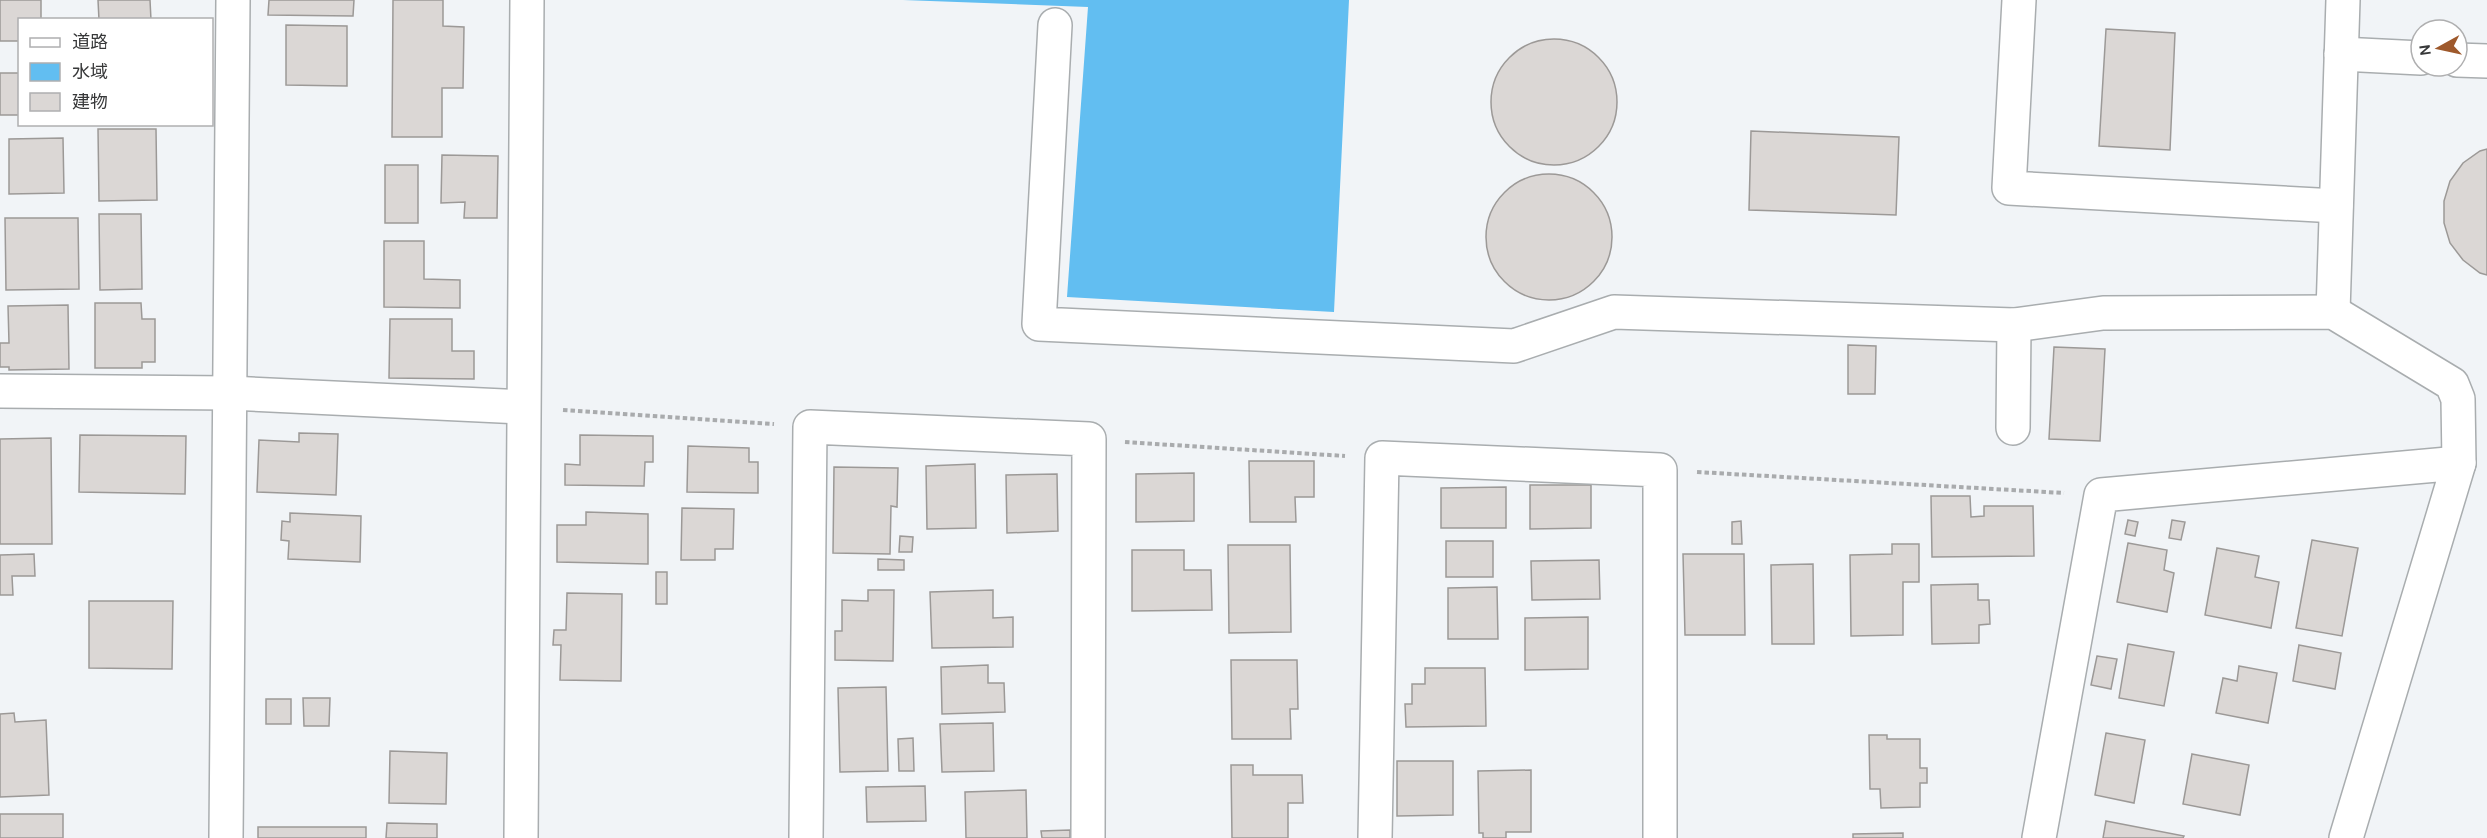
<svg xmlns="http://www.w3.org/2000/svg" width="2487" height="838" viewBox="0 0 2487 838" font-family="Karla,'Noto Sans JP',sans-serif">
	<style>
		.water { fill: #62bef1 }
		.building { fill: #dbd7d5; stroke: #9c9997; stroke-width: 1.5 }
		.lines { fill: none; stroke-linecap: round; stroke-linejoin: round }
		.minor-casing { stroke: #a9adaf; stroke-width: 36 }
		.path { stroke: #a9abad; stroke-width: 4; stroke-dasharray: 4.5 3; stroke-linecap: butt }
		.minor { stroke: #fff; stroke-width: 33 }
	</style>
	<rect width="100%" height="100%" fill="#f1f4f7"/>
	<polygon class="water" points="903,0 1349,0 1334,312 1067,297 1088,7"/>
	<g class="building">
		<polygon points="0,0 41,0 41,20 20,20 20,41 0,41"/>
		<polygon points="98,0 150,0 151,20 99,20"/>
		<polygon points="269,0 354,0 353,16 268,15"/>
		<polygon points="393,0 443,0 443,26 464,27 463,88 442,88 442,137 392,137"/>
		<polygon points="286,25 347,26 347,86 286,85"/>
		<polygon points="2106,29 2175,33 2170,150 2099,146"/>
		<circle cx="1554" cy="102" r="63"/>
		<rect x="0" y="73" width="20" height="42"/>
		<polygon points="98,129 156,129 157,200 99,201"/>
		<polygon points="1751,131 1899,137 1896,215 1749,210"/>
		<polygon points="63,138 64,193 9,194 9,139"/>
		<polygon points="2487,149 2487,275 2480,273 2463,260 2450,243 2444,223 2444,201 2450,181 2463,163 2480,151"/>
		<polygon points="442,155 498,156 497,218 464,218 465,202 441,203"/>
		<rect x="385" y="165" width="33" height="58"/>
		<circle cx="1549" cy="237" r="63"/>
		<polygon points="99,214 141,214 142,289 100,290"/>
		<polygon points="5,218 78,218 79,289 6,290"/>
		<polygon points="384,241 424,241 424,279 460,280 460,308 384,307"/>
		<polygon points="95,303 141,303 142,319 155,319 155,362 142,362 142,368 95,368"/>
		<polygon points="68,305 69,369 9,370 9,367 0,367 0,343 9,343 8,306"/>
		<polygon points="390,319 452,319 452,351 474,351 474,379 389,378"/>
		<polygon points="1848,345 1876,346 1875,394 1848,394"/>
		<polygon points="2054,347 2105,349 2100,441 2049,439"/>
		<polygon points="299,433 338,434 336,495 257,492 259,440 299,442"/>
		<polygon points="80,435 186,436 185,494 79,492"/>
		<polygon points="580,435 653,436 653,462 645,462 644,486 565,485 565,464 580,465"/>
		<polygon points="51,438 52,544 0,544 0,439"/>
		<polygon points="688,446 749,448 749,462 758,462 758,493 687,492"/>
		<polygon points="1249,461 1314,461 1314,497 1295,497 1296,522 1250,522"/>
		<polygon points="975,464 976,528 927,529 926,466"/>
		<polygon points="834,467 898,468 897,507 891,506 890,554 833,553"/>
		<polygon points="1194,473 1194,521 1136,522 1136,474"/>
		<polygon points="1057,474 1058,531 1007,533 1006,475"/>
		<polygon points="1530,485 1591,485 1591,528 1530,529"/>
		<polygon points="1506,487 1506,528 1441,528 1441,488"/>
		<polygon points="1931,496 1970,496 1971,517 1984,516 1984,506 2033,506 2034,556 1932,557"/>
		<polygon points="682,508 734,509 733,549 715,549 715,560 681,560"/>
		<polygon points="586,512 648,514 648,564 557,562 557,525 586,525"/>
		<polygon points="290,513 361,516 360,562 288,559 289,541 281,540 282,521 290,522"/>
		<polygon points="2128,520 2138,522 2135,536 2125,534"/>
		<polygon points="2172,520 2185,522 2181,540 2169,538"/>
		<polygon points="1741,521 1742,544 1732,544 1732,522"/>
		<polygon points="900,536 913,537 912,552 899,552"/>
		<polygon points="2312,540 2358,548 2342,636 2296,628"/>
		<rect x="1446" y="541" width="47" height="36"/>
		<polygon points="2128,543 2167,550 2164,570 2174,573 2167,612 2117,602"/>
		<polygon points="1892,544 1919,544 1919,582 1903,582 1903,635 1851,636 1850,555 1892,554"/>
		<polygon points="1228,545 1290,545 1291,632 1229,633"/>
		<polygon points="2217,548 2259,556 2255,577 2279,582 2271,628 2205,615"/>
		<polygon points="1132,550 1184,550 1184,570 1211,570 1212,610 1132,611"/>
		<polygon points="34,554 35,576 12,576 13,595 0,595 0,555"/>
		<polygon points="1683,554 1744,554 1745,635 1685,635"/>
		<polygon points="878,559 904,560 904,570 878,570"/>
		<polygon points="1599,560 1600,599 1532,600 1531,561"/>
		<polygon points="1813,564 1814,644 1772,644 1771,565"/>
		<rect x="656" y="572" width="11" height="32"/>
		<polygon points="1978,584 1978,600 1989,600 1990,624 1979,625 1979,643 1932,644 1931,585"/>
		<polygon points="1497,587 1498,639 1448,639 1448,588"/>
		<polygon points="868,590 894,590 893,661 835,660 835,631 842,631 842,600 868,601"/>
		<polygon points="993,590 993,618 1013,617 1013,647 932,648 930,592"/>
		<polygon points="567,593 622,594 621,681 560,680 561,645 553,645 554,630 566,630"/>
		<polygon points="89,601 173,601 172,669 89,668"/>
		<polygon points="1588,617 1588,669 1525,670 1525,618"/>
		<polygon points="2128,644 2174,652 2164,706 2119,698"/>
		<polygon points="2299,645 2341,653 2335,689 2293,681"/>
		<polygon points="2097,656 2117,659 2111,689 2091,685"/>
		<polygon points="1231,660 1297,660 1298,709 1290,709 1291,739 1232,739"/>
		<polygon points="988,665 988,683 1004,683 1005,712 942,714 941,667"/>
		<polygon points="2239,666 2277,673 2268,723 2216,713 2223,678 2237,681"/>
		<polygon points="1425,668 1485,668 1486,726 1406,727 1405,704 1412,704 1412,684 1425,684"/>
		<polygon points="886,687 888,771 840,772 838,688"/>
		<polygon points="303,698 330,698 329,726 304,726"/>
		<rect x="266" y="699" width="25" height="25"/>
		<polygon points="14,713 15,722 46,720 49,795 0,797 0,714"/>
		<polygon points="993,723 994,771 942,772 940,724"/>
		<polygon points="2106,733 2145,740 2134,803 2095,795"/>
		<polygon points="1869,735 1887,735 1887,739 1920,739 1920,768 1927,768 1927,783 1920,783 1920,807 1881,808 1880,789 1870,789"/>
		<polygon points="913,738 914,771 899,771 898,739"/>
		<polygon points="390,751 447,753 446,804 389,803"/>
		<polygon points="2192,754 2249,765 2240,815 2183,804"/>
		<polygon points="1397,761 1453,761 1453,815 1397,816"/>
		<polygon points="1231,765 1253,765 1253,775 1302,775 1303,803 1288,803 1288,838 1232,838"/>
		<polygon points="1531,770 1531,832 1506,832 1506,838 1483,838 1483,833 1479,833 1478,771"/>
		<polygon points="925,786 926,821 867,822 866,787"/>
		<polygon points="1026,790 1027,838 966,838 965,792"/>
		<rect x="0" y="814" width="63" height="24"/>
		<polygon points="2106,821 2184,836 2183,838 2103,838"/>
		<polygon points="387,823 437,824 437,838 386,838"/>
		<rect x="258" y="827" width="108" height="11"/>
		<polygon points="1070,830 1070,838 1042,838 1041,831"/>
		<polygon points="1903,833 1903,838 1853,838 1853,834"/>
	</g>
	<g class="lines">
		<g class="minor-casing">
			<g id="minor">
				<polyline points="2019,0 2009,188 2336,206"/>
				<polyline points="1055,25 1039,324 1514,346 1614,312 2014,325 2103,313 2333,312 2452,384 2458,399 2459,463"/>
				<polyline points="2341,54 2421,58"/>
				<polyline points="2457,60 2487,61"/>
				<polyline points="2333,312 2343,0"/>
				<polyline points="0,391 230,393 523,407"/>
				<polyline points="2013,428 2014,325"/>
				<polyline points="226,838 233,0"/>
				<polyline points="521,838 527,0"/>
				<polyline points="806,838 810,427 1089,439 1088,838"/>
				<polyline points="1375,838 1382,458 1660,470 1660,838"/>
				<polyline points="2039,838 2101,495 2459,463 2346,838"/>
			</g>
		</g>
		<g class="path">
			<polyline points="563,410 774,424"/>
			<polyline points="1125,442 1345,456"/>
			<polyline points="1697,472 2064,493"/>
		</g>
		<use href="#minor" class="minor"/>
	</g>
	<rect x="18" y="18" width="195" height="108" fill="#ffffff" stroke="#afafb0" stroke-width="1.5"/>
	<rect x="30" y="38" width="30" height="9" fill="#ffffff" stroke="#afafb0" stroke-width="1.5"/>
	<text x="72" y="48" font-size="18" fill="#373839">道路</text>
	<rect x="30" y="63" width="30" height="18" fill="#62bef1" stroke="#afafb0" stroke-width="1.5"/>
	<text x="72" y="78" font-size="18" fill="#373839">水域</text>
	<rect x="30" y="93" width="30" height="18" fill="#dbd7d5" stroke="#afafb0" stroke-width="1.5"/>
	<text x="72" y="108" font-size="18" fill="#373839">建物</text>
	<g transform="translate(2439 48) rotate(262)"><circle r="28" fill="#ffffff" stroke="#afafb0" stroke-width="1.5"/>
	<path d="M0-4.5L10 22L0 15L-10 22Z" fill="#9e592c"/>
	<text y="-9" font-size="16" font-weight="bold" text-anchor="middle" fill="#373839">N</text>
	</g>
</svg>
